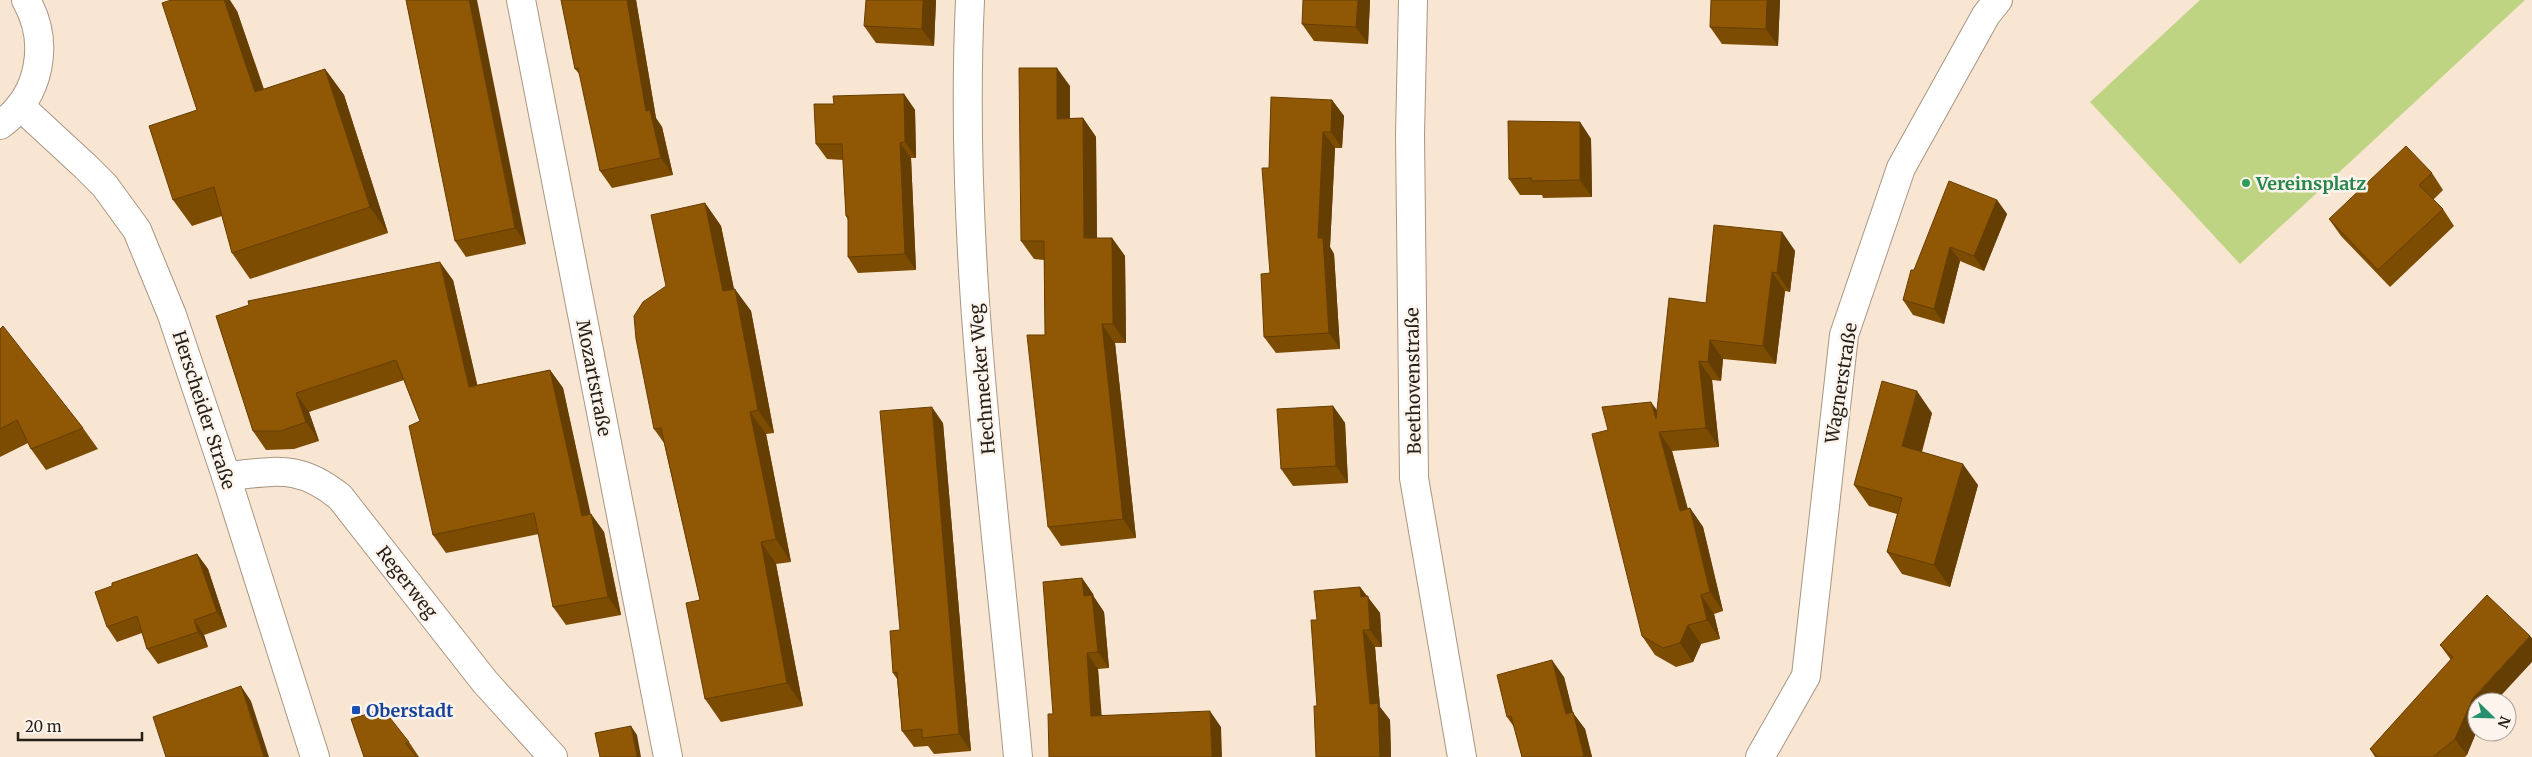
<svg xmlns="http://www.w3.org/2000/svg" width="2532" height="757" viewBox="0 0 2532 757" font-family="Merriweather,serif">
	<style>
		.green { fill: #bfd483 }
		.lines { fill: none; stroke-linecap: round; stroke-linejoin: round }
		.minor-casing { stroke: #a89683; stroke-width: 30 }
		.major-casing { stroke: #a89683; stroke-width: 30 }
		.minor { stroke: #fff; stroke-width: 28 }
		.major { stroke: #fff; stroke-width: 28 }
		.wall { fill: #7c4c03 }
		.shaded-wall { fill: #653e03 }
		.building { fill: #905804; stroke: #653e03 }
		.leisure-dot { fill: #2e9e5b; stroke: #fdf5ed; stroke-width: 2 }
		.transit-dot { fill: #1a4fb4; stroke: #fdf5ed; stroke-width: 2 }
		.labels { text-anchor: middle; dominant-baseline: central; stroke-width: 5; stroke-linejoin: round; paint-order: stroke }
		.leisure-label { font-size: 18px; font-weight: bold; fill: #27864d; stroke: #fdf5ed; text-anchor: start }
		.street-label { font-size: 18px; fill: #261f18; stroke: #fdf5ed }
		.transit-label { font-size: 18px; font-weight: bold; fill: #164399; stroke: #fdf5ed; text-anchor: start }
	</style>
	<rect width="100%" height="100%" fill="#f9e6d2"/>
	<polygon class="green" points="2200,0 2525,0 2240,264 2090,102"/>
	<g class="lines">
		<g class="minor-casing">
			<g id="minor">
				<polyline points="521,0 668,757"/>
				<path d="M970 0C958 253 995 505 1018 757"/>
				<polyline points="1413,0 1410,135 1414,478 1462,757"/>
				<path d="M226 476C276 472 298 463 340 497L485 682 553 757"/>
				<polyline points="1760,757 1806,676 1844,335 1901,168 1986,15 1998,0"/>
			</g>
		</g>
		<g class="major-casing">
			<g id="major">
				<polyline points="20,106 86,167 105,186 137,230 172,315 226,476 315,757"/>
				<path d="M0 125C41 96 50 42 26 0"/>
			</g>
		</g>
		<use href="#minor" class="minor"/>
		<use href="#major" class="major"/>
	</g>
	<g class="wall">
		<polygon points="406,0 526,244 466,257 455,241"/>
		<polygon points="561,0 636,0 656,118 662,127 673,175 612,188 600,171 580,75 575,69"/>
		<polygon points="936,0 934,46 876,43 864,26"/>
		<polygon points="1370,0 1368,44 1314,41 1302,24"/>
		<polygon points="1780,0 1778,46 1722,44 1710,27"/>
		<polygon points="237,11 264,89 325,69 344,95 388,233 250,279 232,253 222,216 192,226 173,200 197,110"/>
		<polygon points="1070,86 1070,118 1083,118 1096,137 1097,238 1112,238 1125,256 1126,343 1115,343 1136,538 1061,546 1048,527 1044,260 1034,259 1021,241"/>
		<polygon points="904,94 915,110 916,158 911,158 916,270 858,273 848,257 848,220 846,216 843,160 827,159 816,144 834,104"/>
		<polygon points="1332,100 1344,116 1342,148 1335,148 1330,247 1334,254 1340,349 1276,353 1264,337 1270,273 1269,168"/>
		<polygon points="1580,122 1591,139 1592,197 1543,198 1542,195 1520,195 1509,179"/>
		<polygon points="2432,173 2443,190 2433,200 2443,209 2454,226 2390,287 2341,236 2329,219"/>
		<polygon points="1997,200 2007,214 1984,271 1960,261 1944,324 1913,315 1903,300 1914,270"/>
		<polygon points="705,203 721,226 734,289 751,311 774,433 766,434 791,562 776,564 803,706 721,722 705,699 700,600 664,443 654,429 666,286"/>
		<polygon points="1782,232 1795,251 1790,292 1785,291 1776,364 1723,359 1721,381 1712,380 1719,447 1672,451 1688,509 1690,508 1703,527 1723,611 1714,614 1720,639 1701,644 1693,662 1676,667 1655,655 1642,636 1608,430 1657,410 1706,303"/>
		<polygon points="453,280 477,385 550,370 563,388 590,514 591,514 604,532 621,615 566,625 553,607 539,534 446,553 433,535 420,421 404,380 309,412 319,441 294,449 266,450 253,431 216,316"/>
		<polygon points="0,329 83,428 98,449 46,470 31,449 28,443 0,457"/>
		<polygon points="1333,406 1345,423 1348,483 1293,486 1281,469"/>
		<polygon points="1932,413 1922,452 1978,485 1950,587 1902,574 1887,552 1897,514 1869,506 1854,485"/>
		<polygon points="943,423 971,751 934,754 928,746 914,747 902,731 897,679 893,673 900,630"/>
		<polygon points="197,554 208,569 227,627 204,635 208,647 158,664 147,649 142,633 117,642 107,627 112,586"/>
		<polygon points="1082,578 1093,594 1094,597 1104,612 1109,668 1098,669 1101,715 1221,727 1053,714"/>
		<polygon points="1360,587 1380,613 1382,647 1375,647 1380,707 1390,720 1391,757 1316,757 1317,706 1317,620"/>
		<polygon points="2487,595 2477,702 2467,755 2465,757 2375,757 2370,749 2451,660 2440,645"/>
		<polygon points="1564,677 1573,713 1585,729 1592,757 1522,757 1514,727 1507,717"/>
		<polygon points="409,742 419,757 364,757"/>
	</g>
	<g class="shaded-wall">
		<polygon points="224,0 230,0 237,11 273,118 255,92"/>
		<polygon points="469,0 477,0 526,244 515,228"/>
		<polygon points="627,0 636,0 656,118 662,127 673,175 661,158 646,111"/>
		<polygon points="923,0 936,0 934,46 922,29"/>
		<polygon points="1358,0 1370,0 1368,44 1356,27"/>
		<polygon points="1767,0 1780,0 1778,46 1766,29"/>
		<polygon points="1057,68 1070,86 1070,137 1057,119"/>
		<polygon points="325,69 344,95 388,233 370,207"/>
		<polygon points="904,94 915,110 916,158 905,142"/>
		<polygon points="1332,100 1344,116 1342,148 1331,132"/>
		<polygon points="1083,118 1096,137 1097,257 1084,238"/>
		<polygon points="1580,122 1591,139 1592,197 1580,180"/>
		<polygon points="1323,132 1335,148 1330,247 1334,254 1340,349 1329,333 1318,238"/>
		<polygon points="900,143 911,158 916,270 905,254"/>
		<polygon points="1997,200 2007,214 1984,271 1974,256"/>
		<polygon points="705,203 721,226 739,314 723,291"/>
		<polygon points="1782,232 1795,251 1790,292 1777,273"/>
		<polygon points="1112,238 1125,256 1126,343 1113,324"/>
		<polygon points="1950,247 1960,261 1944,324 1934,309"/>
		<polygon points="440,262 453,280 482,405 469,387"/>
		<polygon points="1772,272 1785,291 1776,364 1763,346"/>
		<polygon points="735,289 751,311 774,433 758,410"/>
		<polygon points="1102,324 1115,343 1136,538 1123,519"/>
		<polygon points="1710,340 1723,359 1721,381 1708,362"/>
		<polygon points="1699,361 1712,380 1719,447 1706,428"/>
		<polygon points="550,370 563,388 595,534 582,516"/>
		<polygon points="1917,391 1932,413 1917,468 1902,446"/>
		<polygon points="296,393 309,412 319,441 306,422"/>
		<polygon points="1651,402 1665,421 1656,419"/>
		<polygon points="1333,406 1345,423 1348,483 1336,466"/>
		<polygon points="932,407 943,423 971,751 959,734"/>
		<polygon points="750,412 766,434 791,562 776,539"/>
		<polygon points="1659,432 1672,451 1693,529 1680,511"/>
		<polygon points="1963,464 1978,485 1950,587 1934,565"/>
		<polygon points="1690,508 1703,527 1723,611 1710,592"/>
		<polygon points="591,514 604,532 621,615 608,597"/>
		<polygon points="761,542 776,564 803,706 787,683"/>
		<polygon points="197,554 208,569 227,627 217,612"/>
		<polygon points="1082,578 1093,594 1094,597 1104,612 1109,668 1098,652 1084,596"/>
		<polygon points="1360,587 1380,613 1382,647 1370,630 1361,597"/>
		<polygon points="1701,595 1714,614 1720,639 1707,620"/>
		<polygon points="194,620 204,635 208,647 198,632"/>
		<polygon points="1688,625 1701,644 1693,662 1680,643"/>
		<polygon points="1363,630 1375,647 1380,707 1390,720 1391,757 1380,757 1370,704"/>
		<polygon points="2530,636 2532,638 2532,662 2495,702 2477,702 2477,731 2467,755 2455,739 2473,698"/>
		<polygon points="1087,653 1098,669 1103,732 1091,716"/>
		<polygon points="1552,660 1564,677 1573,713 1585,729 1592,757 1585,757 1584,756 1566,714"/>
		<polygon points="241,686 251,701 269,757 264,757"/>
		<polygon points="1210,711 1221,727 1222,757 1212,757"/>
		<polygon points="631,726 637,735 641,757 637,757"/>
	</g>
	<g class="building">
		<polygon points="171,0 224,0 255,92 325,69 370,207 232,253 214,187 173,200 149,126 197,110 162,3"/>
		<polygon points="406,0 469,0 515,228 455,241"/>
		<polygon points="561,0 627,0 646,111 650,110 661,158 600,171 578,68 575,69"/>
		<polygon points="866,0 923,0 922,29 864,26"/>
		<polygon points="1303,0 1358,0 1356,27 1302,24"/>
		<polygon points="1711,0 1767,0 1766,29 1710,27"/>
		<polygon points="1019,68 1057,68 1057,119 1083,118 1084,238 1112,238 1113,324 1102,324 1123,519 1048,527 1027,335 1045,335 1044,241 1021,241"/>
		<polygon points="904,94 905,142 900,143 905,254 848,257 848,216 846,216 842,144 816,144 814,104 834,104 833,96"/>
		<polygon points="1271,97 1332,100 1331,132 1323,132 1318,238 1323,238 1329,333 1264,337 1261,274 1270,273 1262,168 1269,168"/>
		<polygon points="1508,121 1580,122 1580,180 1532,181 1531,178 1509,179"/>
		<polygon points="2406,146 2432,173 2419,185 2443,209 2378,270 2329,219"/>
		<polygon points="1949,181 1997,200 1974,256 1950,247 1934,309 1903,300 1911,270 1914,270"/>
		<polygon points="705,203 723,291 735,289 758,410 750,412 776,539 761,542 787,683 705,699 686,603 700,600 661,428 654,429 636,339 634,316 643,302 666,286 651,215"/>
		<polygon points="1714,225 1782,232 1777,273 1772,272 1763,346 1710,340 1708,362 1699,361 1706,428 1659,432 1680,511 1690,508 1710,592 1701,595 1707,620 1688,625 1680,643 1663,648 1642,636 1592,434 1608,430 1602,407 1651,402 1656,419 1669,298 1706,303"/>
		<polygon points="440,262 469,387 550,370 582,516 591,514 608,597 553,607 534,513 433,535 409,426 420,421 396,360 296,393 306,422 281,431 253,431 216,316 249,305 248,301"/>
		<polygon points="3,326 83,428 31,449 17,420 0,429 0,329"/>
		<polygon points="1882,381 1917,391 1902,446 1963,464 1934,565 1887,552 1902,498 1854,485"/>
		<polygon points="1333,406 1336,466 1281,469 1277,409"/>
		<polygon points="932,407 959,734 922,738 922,729 902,731 897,672 893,673 890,631 900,630 880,411"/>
		<polygon points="197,554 217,612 194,620 198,632 147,649 137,616 107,627 95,592 112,586 112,583"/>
		<polygon points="1082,578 1084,596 1092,595 1098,652 1087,653 1091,716 1210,711 1212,757 1049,757 1048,714 1053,714 1043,582"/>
		<polygon points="1360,587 1361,597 1368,596 1370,630 1363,630 1370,704 1378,703 1380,757 1316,757 1314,706 1317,706 1311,620 1317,620 1314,591"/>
		<polygon points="2487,595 2530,636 2473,698 2455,739 2433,757 2378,757 2370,749 2453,657 2440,645"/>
		<polygon points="1552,660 1566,714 1573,712 1584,756 1581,757 1522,757 1511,716 1507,717 1497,675"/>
		<polygon points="241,686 264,757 166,757 153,717"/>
		<polygon points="383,709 409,742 405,743 417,757 364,757 351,719"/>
		<polygon points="631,726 637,757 600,757 595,733"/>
	</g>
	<circle class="leisure-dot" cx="2246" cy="183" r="5"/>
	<rect class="transit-dot" x="351" y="705" width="10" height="10" rx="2.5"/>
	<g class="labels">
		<g class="leisure-label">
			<text x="2256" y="183">Vereinsplatz</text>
		</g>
		<g class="street-label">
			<text transform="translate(594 378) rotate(79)">Mozartstraße</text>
			<text transform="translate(982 379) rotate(-95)">Hechmecker Weg</text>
			<text transform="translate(1413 381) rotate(-91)">Beethovenstraße</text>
			<text transform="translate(1841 383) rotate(-81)">Wagnerstraße</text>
			<text transform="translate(204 410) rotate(72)">Herscheider Straße</text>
			<text transform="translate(407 582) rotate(52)">Regerweg</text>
		</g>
		<g class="transit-label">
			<text x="366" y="710">Oberstadt</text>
		</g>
	</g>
	<g transform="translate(2492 717) rotate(113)"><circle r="24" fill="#fdf5ed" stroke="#a79f98"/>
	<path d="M0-4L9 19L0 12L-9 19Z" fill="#27906e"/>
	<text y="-8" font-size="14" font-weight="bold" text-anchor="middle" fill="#261f18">N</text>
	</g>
	<path d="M18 732v8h124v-8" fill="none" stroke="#261f18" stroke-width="2.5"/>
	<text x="25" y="732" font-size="15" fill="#261f18" stroke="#fdf5ed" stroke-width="4" paint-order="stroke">20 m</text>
</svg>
